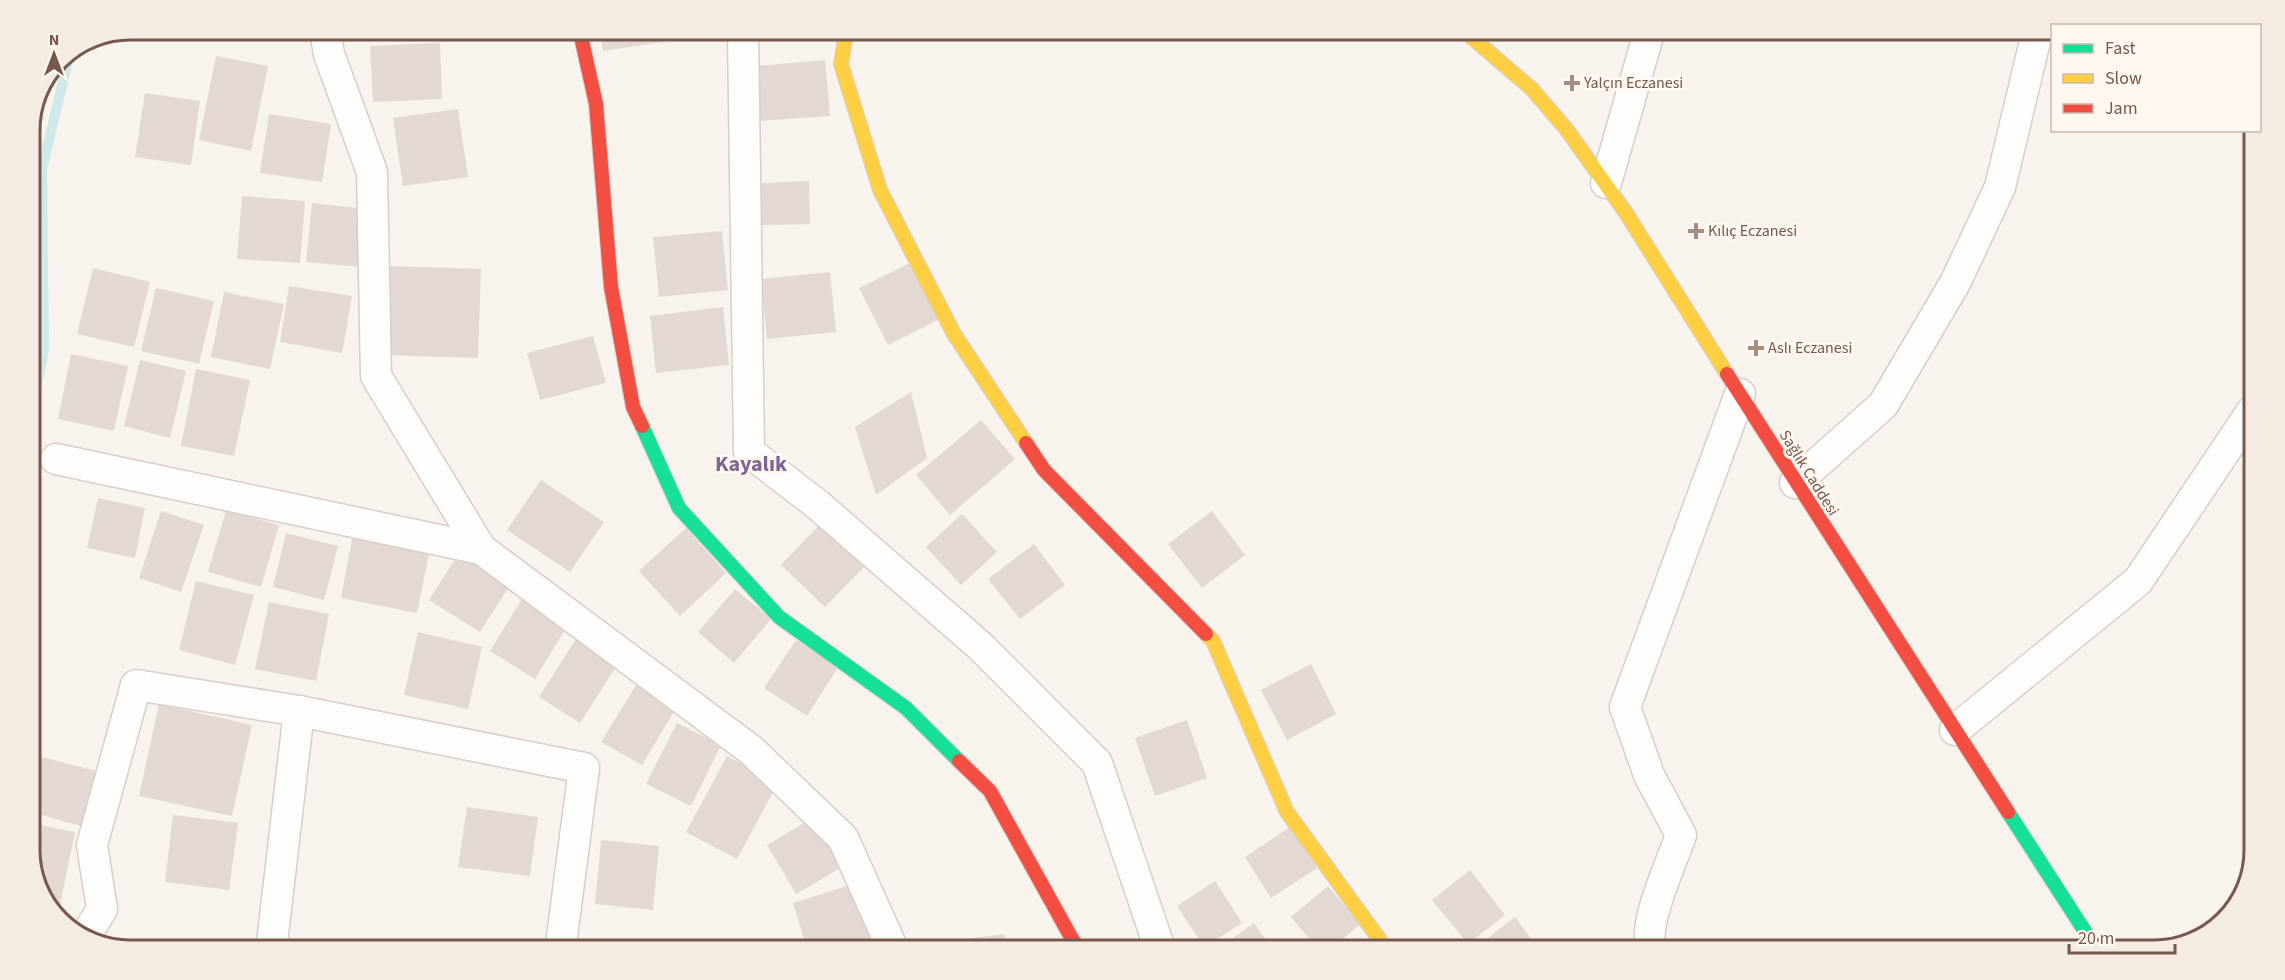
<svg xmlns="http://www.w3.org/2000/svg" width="2285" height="980" viewBox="0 0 2285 980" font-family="'Source Sans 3',sans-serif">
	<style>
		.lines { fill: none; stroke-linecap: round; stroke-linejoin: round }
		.stream { stroke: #cfe8e8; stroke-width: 10 }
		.building { fill: #e3d9d2 }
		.street-casing { stroke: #d7cfca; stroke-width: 33 }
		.fast-casing { stroke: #d8cec9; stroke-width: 16 }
		.slow-casing { stroke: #d8cec9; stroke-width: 16 }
		.jam-casing { stroke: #d8cec9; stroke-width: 16 }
		.street { stroke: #fefdfc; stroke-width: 30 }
		.fast { stroke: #16e098; stroke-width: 14 }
		.slow { stroke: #ffcf43; stroke-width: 14 }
		.jam { stroke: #f24e42; stroke-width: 14 }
		.poi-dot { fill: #a48e84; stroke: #fff8f0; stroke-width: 2 }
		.labels { text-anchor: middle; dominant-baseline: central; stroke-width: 6; stroke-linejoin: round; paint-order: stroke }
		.poi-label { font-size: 16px; fill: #77584c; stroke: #fff8f0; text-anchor: start }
		.street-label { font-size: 16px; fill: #77584c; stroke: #fff8f0 }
		.district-label { font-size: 22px; font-weight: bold; fill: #7f6593; stroke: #fff8f0 }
		.rim { fill: none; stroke: #77584c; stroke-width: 3 }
	</style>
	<rect width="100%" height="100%" fill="#f8f3ed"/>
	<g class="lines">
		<polyline class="stream" points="30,417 44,350 42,169 70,52"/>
	</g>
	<g class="building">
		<polygon points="267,30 290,31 290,35"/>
		<polygon points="354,31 413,31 412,39 353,35"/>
		<polygon points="600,32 667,32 669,41 603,51"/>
		<polygon points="440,43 442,99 373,102 370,46"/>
		<polygon points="216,56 268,66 251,151 199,140"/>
		<polygon points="825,60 830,116 760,121 756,66"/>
		<polygon points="145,93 200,101 191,165 135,157"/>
		<polygon points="458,109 468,177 403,186 393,118"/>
		<polygon points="269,114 331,124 322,182 260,173"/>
		<polygon points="809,181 810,224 761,225 760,183"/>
		<polygon points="242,196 305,201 300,263 237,259"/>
		<polygon points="312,203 366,209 360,267 306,262"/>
		<polygon points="722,231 728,290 659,297 653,237"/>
		<polygon points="910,263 938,320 888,345 859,288"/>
		<polygon points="388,266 481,269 478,358 384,355"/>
		<polygon points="93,268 150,282 134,347 77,334"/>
		<polygon points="830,272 836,332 767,339 761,279"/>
		<polygon points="289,286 352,296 342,353 280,342"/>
		<polygon points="156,288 214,301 199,364 141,351"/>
		<polygon points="224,292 284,304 270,369 211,357"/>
		<polygon points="723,307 729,365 656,373 650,316"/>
		<polygon points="593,336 606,383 540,400 527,353"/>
		<polygon points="71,354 128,366 114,431 58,419"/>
		<polygon points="140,360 186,371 170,438 124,426"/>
		<polygon points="196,369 250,380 234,456 181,446"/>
		<polygon points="911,392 927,458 876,495 855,427"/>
		<polygon points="981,420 1015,459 950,515 916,475"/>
		<polygon points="541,480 604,522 570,572 507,530"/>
		<polygon points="98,498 145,508 135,558 87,548"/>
		<polygon points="226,510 279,525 261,587 208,572"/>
		<polygon points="161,511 204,525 181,592 139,578"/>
		<polygon points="1212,511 1245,555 1202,588 1168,544"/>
		<polygon points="962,514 997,552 961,585 926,547"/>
		<polygon points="824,520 868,563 825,607 781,565"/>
		<polygon points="686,528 726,573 680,616 639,571"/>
		<polygon points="286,533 338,546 324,600 273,587"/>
		<polygon points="353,534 430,549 417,613 341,598"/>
		<polygon points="1034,544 1065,585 1020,619 988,579"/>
		<polygon points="459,553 510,585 480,632 429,600"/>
		<polygon points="196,581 254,595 235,665 179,650"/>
		<polygon points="735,589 771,619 734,663 698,632"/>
		<polygon points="523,597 568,625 535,679 490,651"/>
		<polygon points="269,602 329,614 316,681 255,669"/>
		<polygon points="418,632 482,647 468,709 404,695"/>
		<polygon points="578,636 619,662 580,723 539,697"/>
		<polygon points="796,640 838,667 807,716 764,688"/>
		<polygon points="1311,664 1336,714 1287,740 1261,690"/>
		<polygon points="638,682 678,705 642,765 601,742"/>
		<polygon points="159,704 252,725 232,816 139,796"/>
		<polygon points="1187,720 1207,778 1155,796 1135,738"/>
		<polygon points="677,723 721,745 691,806 646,784"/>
		<polygon points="30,754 96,771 81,826 30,812"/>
		<polygon points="727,756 778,783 737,859 686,832"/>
		<polygon points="467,807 538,817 530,876 458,867"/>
		<polygon points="173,815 238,823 229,890 165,882"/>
		<polygon points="816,816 844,866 796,894 767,845"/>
		<polygon points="30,823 75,832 58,914 51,910 30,857"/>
		<polygon points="1290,827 1317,868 1271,898 1245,857"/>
		<polygon points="601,840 659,846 653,910 595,904"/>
		<polygon points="1470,870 1505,915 1468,944 1432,900"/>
		<polygon points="1215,881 1242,923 1204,947 1177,906"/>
		<polygon points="853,884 873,945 806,945 793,903"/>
		<polygon points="1328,886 1360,924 1333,947 1316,947 1291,917"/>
		<polygon points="1515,917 1538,948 1475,948"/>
		<polygon points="1254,923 1271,947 1221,947"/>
		<polygon points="1004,934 1006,946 946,946 945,942"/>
	</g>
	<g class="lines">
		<g class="street-casing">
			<g id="street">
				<polyline points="325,31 329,54 372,172 376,376 481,549"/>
				<polyline points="743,32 749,452 818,505 980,646 1097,763 1159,946"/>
				<polyline points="1606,183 1648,36"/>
				<polyline points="56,459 481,549 751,750 843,838 891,945"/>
				<polyline points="1795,483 1883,405 1955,283 2000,187 2036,37"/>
				<polyline points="1955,730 2138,581 2252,411"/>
				<polyline points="85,937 102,909 92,845 136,685 299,711 584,768 561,944"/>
				<polyline points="272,943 299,711"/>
				<path d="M1651 948C1643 922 1672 862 1681 835L1649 775 1625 707 1740 394"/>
			</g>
		</g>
		<g class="fast-casing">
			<g id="fast">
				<polyline points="642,426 679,508 779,617 906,708 959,761"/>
				<polyline points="2008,812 2097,950"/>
			</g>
		</g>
		<g class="slow-casing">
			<g id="slow">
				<polyline points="846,33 841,64 880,190 954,334 1026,443"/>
				<polyline points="1469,35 1532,89 1567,130 1626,213 1727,374"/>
				<polyline points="1206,634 1213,641 1287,812 1385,947"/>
			</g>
		</g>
		<g class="jam-casing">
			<g id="jam">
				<polyline points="580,32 596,104 611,287 633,407 642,426"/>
				<polyline points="1727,374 2008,812"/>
				<polyline points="1026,443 1044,470 1206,634"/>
				<polyline points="959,761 990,791 1076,946"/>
			</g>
		</g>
		<use href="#street" class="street"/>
		<use href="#fast" class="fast"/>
		<use href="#slow" class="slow"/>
		<use href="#jam" class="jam"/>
	</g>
	<g class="poi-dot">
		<path d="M1569 74h6v6h6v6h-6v6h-6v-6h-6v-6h6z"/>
		<path d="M1693 222h6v6h6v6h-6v6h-6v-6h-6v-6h6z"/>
		<path d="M1753 339h6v6h6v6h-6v6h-6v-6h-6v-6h6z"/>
	</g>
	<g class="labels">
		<g class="poi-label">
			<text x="1584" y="83">Yalçın Eczanesi</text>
			<text x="1708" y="231">Kılıç Eczanesi</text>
			<text x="1768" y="348">Aslı Eczanesi</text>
		</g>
		<g class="street-label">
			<text transform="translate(1809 473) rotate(58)">Sağlık Caddesi</text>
		</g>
		<g class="district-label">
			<text x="751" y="464">Kayalık</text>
		</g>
	</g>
	<path d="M0 0H2285V980H0ZM130 40H2154A90 90 0 0 1 2244 130V850A90 90 0 0 1 2154 940H130A90 90 0 0 1 40 850V130A90 90 0 0 1 130 40Z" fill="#f4ebe3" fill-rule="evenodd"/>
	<path class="rim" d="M130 40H2154A90 90 0 0 1 2244 130V850A90 90 0 0 1 2154 940H130A90 90 0 0 1 40 850V130A90 90 0 0 1 130 40Z"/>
	<rect x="2051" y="24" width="210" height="108" fill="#fff8f0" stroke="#c9b8ae" stroke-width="1.5"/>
	<rect x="2063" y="44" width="30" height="9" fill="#16e098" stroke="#c9b8ae" stroke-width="1.5"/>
	<text x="2105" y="54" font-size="18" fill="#77584c">Fast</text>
	<rect x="2063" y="74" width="30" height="9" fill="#ffcf43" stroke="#c9b8ae" stroke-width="1.5"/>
	<text x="2105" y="84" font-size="18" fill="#77584c">Slow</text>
	<rect x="2063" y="104" width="30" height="9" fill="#f24e42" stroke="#c9b8ae" stroke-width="1.5"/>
	<text x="2105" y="114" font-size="18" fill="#77584c">Jam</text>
	<g transform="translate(54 54)" stroke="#fff8f0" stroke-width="4.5" paint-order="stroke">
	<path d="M0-4.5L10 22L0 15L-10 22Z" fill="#77584c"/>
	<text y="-9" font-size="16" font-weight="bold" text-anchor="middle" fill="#77584c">N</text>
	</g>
	<path d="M2069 944v9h106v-9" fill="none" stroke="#77584c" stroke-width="3"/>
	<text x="2078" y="944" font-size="18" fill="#77584c" stroke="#fff8f0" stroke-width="4.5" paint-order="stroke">20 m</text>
</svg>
